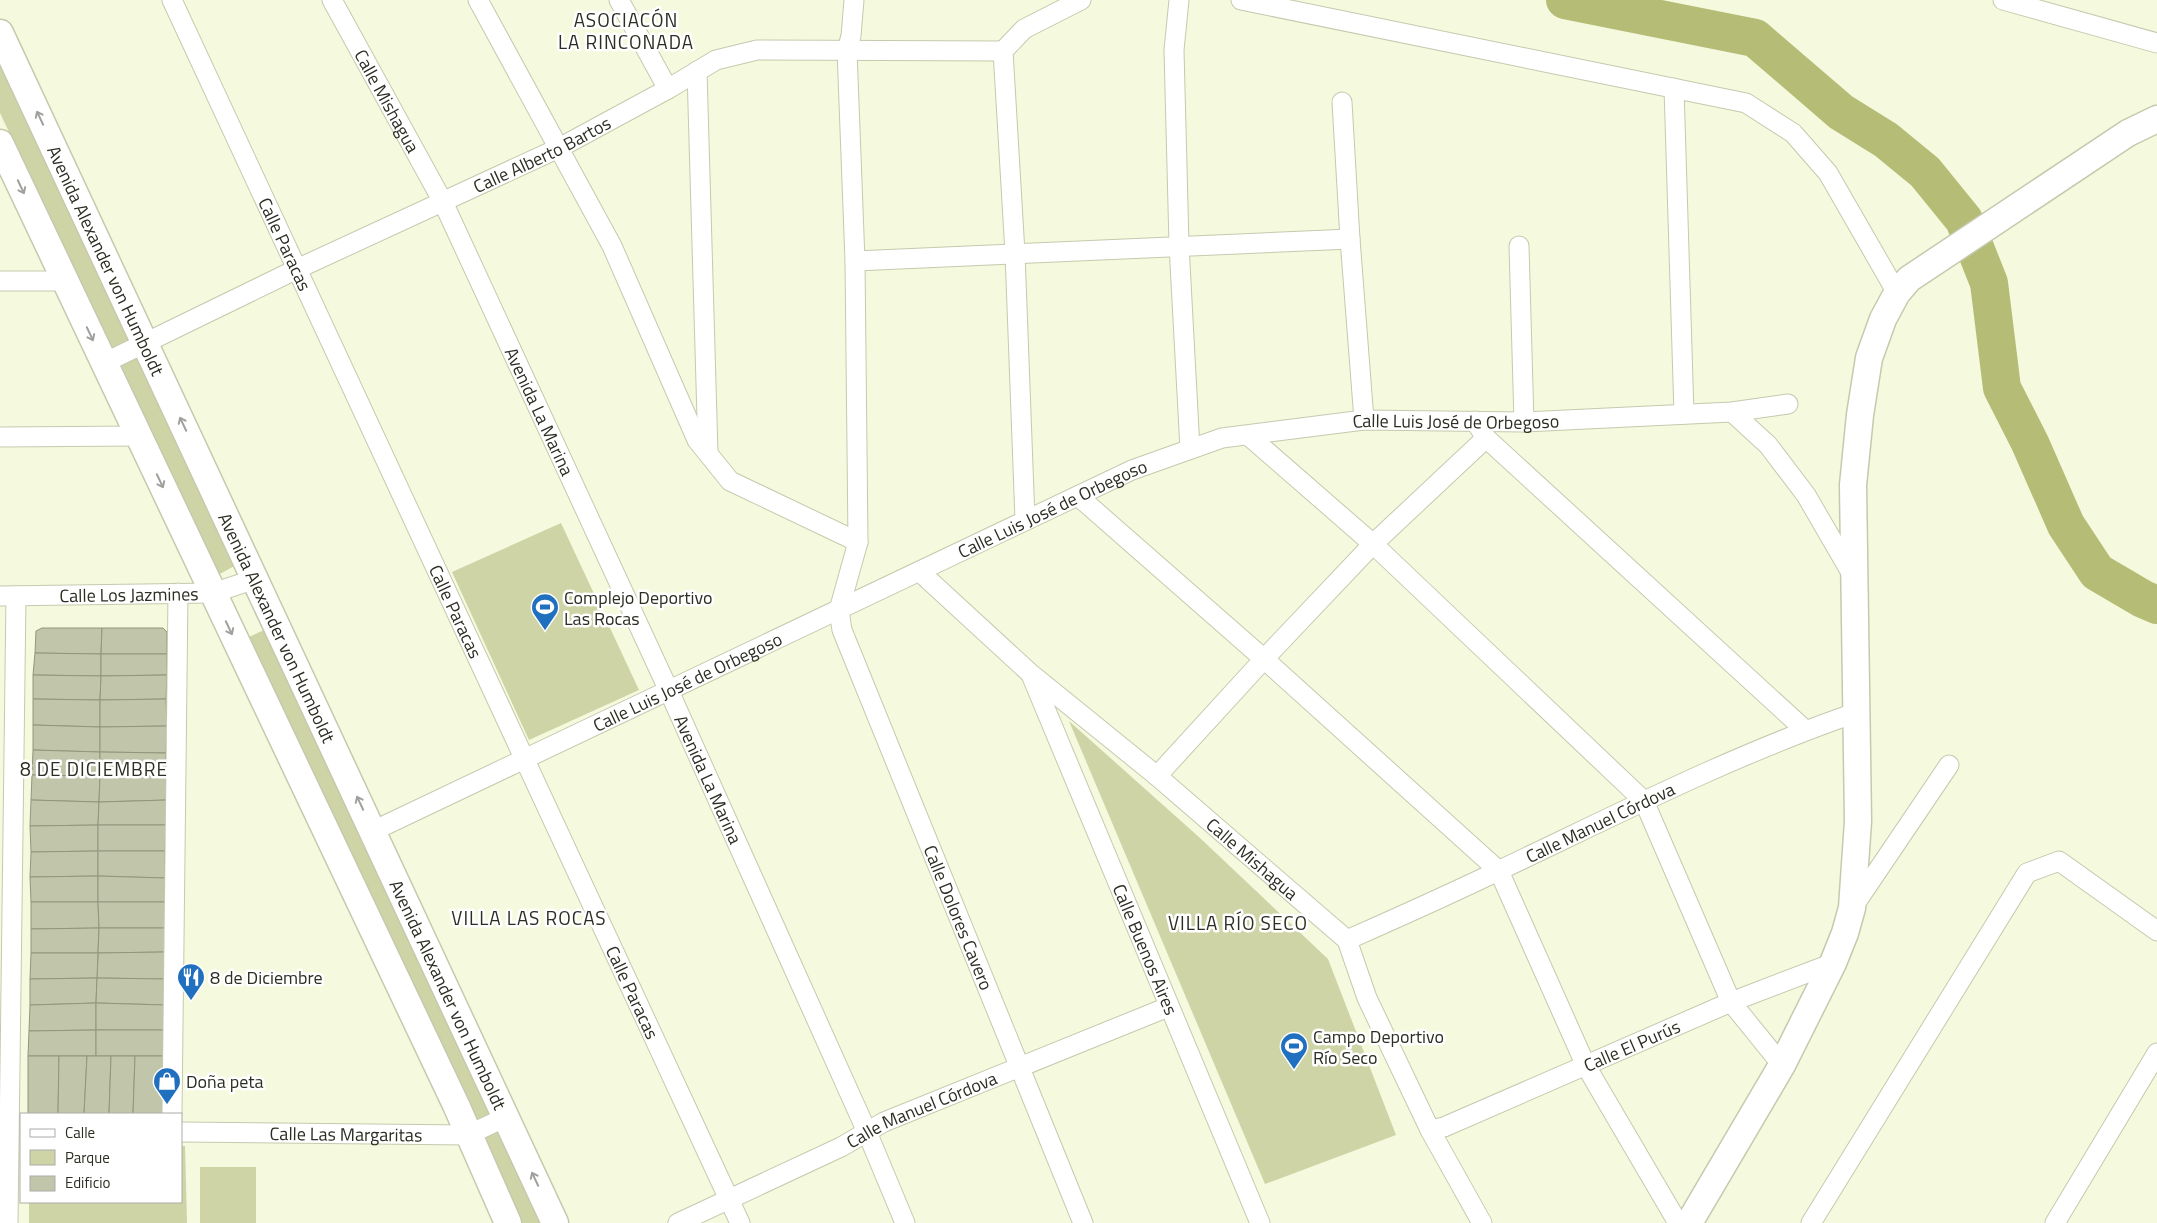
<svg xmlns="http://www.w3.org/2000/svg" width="2157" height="1223" viewBox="0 0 2157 1223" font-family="'Titillium Web',sans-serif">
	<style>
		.green { fill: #cfd4a6 }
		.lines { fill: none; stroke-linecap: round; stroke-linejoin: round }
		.river { stroke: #b5bc76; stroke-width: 38 }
		.building { fill: #c1c5aa; stroke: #92967c }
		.street-casing { stroke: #c6c9ae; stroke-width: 21 }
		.secondary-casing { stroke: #c6c9ae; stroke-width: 29 }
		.street { stroke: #fff; stroke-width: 19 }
		.secondary { stroke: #fff; stroke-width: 26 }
		.oneway { stroke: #a0a09c }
		.labels { text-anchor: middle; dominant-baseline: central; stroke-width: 5; stroke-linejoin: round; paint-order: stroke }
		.street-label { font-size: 18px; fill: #2c2d23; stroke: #fff }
		.poi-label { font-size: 18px; fill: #2c2d23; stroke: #fff; text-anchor: start }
		.neighbourhood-label { font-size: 19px; letter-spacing: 1px; fill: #2c2d23; stroke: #fff }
	</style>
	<rect width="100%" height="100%" fill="#f5f9dd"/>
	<g class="green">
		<polygon points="0,60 238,564 218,575 0,113"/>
		<polygon points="561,523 639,690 529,740 452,572"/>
		<polygon points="266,629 544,1223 520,1223 247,638"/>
		<polygon points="1069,721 1200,838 1328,959 1396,1135 1265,1184"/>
		<polygon points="181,1146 185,1146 187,1223 29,1223 29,1202 181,1202"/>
		<rect x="200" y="1167" width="56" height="56"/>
	</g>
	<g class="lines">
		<polyline class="river" points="1565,0 1755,38 1841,112 1886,140 1925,172 1964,220 1989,283 2002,388 2030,443 2066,525 2097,572 2143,599 2157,605"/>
	</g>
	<g class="building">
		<polygon points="42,628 102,628 101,654 35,653 36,631"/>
		<polygon points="102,628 163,628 167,632 167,654 101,654"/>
		<polygon points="35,653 101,654 101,676 33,675"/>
		<polygon points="101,654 167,654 167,675 101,676"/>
		<polygon points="33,675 101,676 100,700 33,699"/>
		<polygon points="167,675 166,699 100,700 101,676"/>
		<polygon points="33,699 100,700 100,727 33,725"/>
		<polygon points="166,699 167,726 100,727 100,700"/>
		<polygon points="33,725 100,727 100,752 33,750"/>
		<polygon points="167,726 166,753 100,752 100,727"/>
		<polygon points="33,750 100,752 100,776 32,775"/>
		<polygon points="100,752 166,753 166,776 100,776"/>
		<polygon points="32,775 100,776 99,802 31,800"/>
		<polygon points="100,776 166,776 167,800 99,802"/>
		<polygon points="31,800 99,802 98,825 30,826"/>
		<polygon points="167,800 166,825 98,825 99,802"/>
		<polygon points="98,825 98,851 31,852 30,826"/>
		<polygon points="98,825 166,825 165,851 98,851"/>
		<polygon points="98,851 98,876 30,877 31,852"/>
		<polygon points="98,851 165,851 165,878 98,876"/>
		<polygon points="98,876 98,902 31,902 30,877"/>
		<polygon points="98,876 165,878 165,902 98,902"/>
		<polygon points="31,902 98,902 99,928 31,929"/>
		<polygon points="98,902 165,902 166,928 99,928"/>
		<polygon points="99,928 98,953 31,953 31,929"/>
		<polygon points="99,928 166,928 165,952 98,953"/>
		<polygon points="165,952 165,979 97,978 98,953"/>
		<polygon points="31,953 98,953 97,978 30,979"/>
		<polygon points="97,978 96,1003 30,1005 30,979"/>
		<polygon points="97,978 165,979 166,1005 96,1003"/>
		<polygon points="96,1003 96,1030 29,1031 30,1005"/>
		<polygon points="96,1003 166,1005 165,1030 96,1030"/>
		<polygon points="96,1030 96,1056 28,1056 29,1031"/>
		<polygon points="96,1030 165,1030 166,1056 96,1056"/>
		<polygon points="28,1056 59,1056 58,1114 28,1114"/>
		<polygon points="59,1056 87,1056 84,1114 58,1114"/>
		<polygon points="87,1056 111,1056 109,1114 84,1114"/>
		<polygon points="111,1056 135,1056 133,1114 109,1114"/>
		<polygon points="135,1056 166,1056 165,1114 133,1114"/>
	</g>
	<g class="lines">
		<g class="street-casing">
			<g id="street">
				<path id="s1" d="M172 0 740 1223"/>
				<path id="s2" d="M332 0 443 202 669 691 867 1132 905 1223"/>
				<polyline points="478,0 612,246 697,440 730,481 858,542"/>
				<polyline points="619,0 668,89"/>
				<path id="s3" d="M854 0 851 36 847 50 855 261 858 542 839 610 842 630 1083 1223"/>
				<polyline points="1179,0 1174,50 1179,245 1190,449"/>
				<polyline points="1241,0 1746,103 1793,133 1828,173 1897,293"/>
				<polyline points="2003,0 2157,43"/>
				<polyline points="697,71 708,453"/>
				<polyline points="1674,88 1684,414"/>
				<polyline points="1342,102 1350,239 1364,420"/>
				<polyline points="1519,246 1524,422"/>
				<polyline points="855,261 1350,239"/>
				<polyline points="0,281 66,281"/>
				<path id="s4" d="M104 363 297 269 559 148 668 89 716 60 757 50 1003 51"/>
				<polyline points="1732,412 1768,445 1806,495 1853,576"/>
				<polyline points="1249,436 1373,544 1644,801 1731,1002 1782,1065"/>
				<polyline points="0,437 139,436"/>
				<polyline points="1486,438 1805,730"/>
				<polyline points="1078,496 1264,659 1499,871 1586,1066 1678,1223"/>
				<polyline points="1025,520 1015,253 1003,51 1024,29 1081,0"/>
				<path id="s5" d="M920 572 1031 674 1157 776 1347 940 1367 998 1430 1130 1482 1223"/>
				<path id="s6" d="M0 596 213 593 255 579"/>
				<path id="s7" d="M1032 677 1260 1223"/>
				<polyline points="1157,776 1264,659 1373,544 1486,438 1475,421"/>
				<path id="s8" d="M373 831 1132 470 1222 438 1364 420 1524 422 1732 412 1788 404"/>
				<polyline points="1853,907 1949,765"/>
				<path id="s9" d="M1347 940C1399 917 1451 894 1502 869 1618 814 1733 755 1855 713"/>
				<polyline points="172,1114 178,593"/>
				<path id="s10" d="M1430 1130 1444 1127 1731 1002 1833 963"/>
				<path id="s11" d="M181 1132 468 1135 506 1117"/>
				<polyline points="8,1223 16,596"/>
				<path id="s12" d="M678 1223 841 1147 884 1122 1168 1007"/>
				<polyline points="1811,1223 2027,873 2059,861 2157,931"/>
				<polyline points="2055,1223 2157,1053"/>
			</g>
		</g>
		<g class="secondary-casing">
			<g id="secondary">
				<path id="s13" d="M0 33 555 1223"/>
				<polyline points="0,143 456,1105 508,1223"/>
				<polyline points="1689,1223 1782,1065 1833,963 1845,933 1852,908 1858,821 1853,485 1860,415 1869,358 1883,319 1897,293 1909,279 2128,133 2157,119"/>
			</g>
		</g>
		<use href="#street" class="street"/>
		<use href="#secondary" class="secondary"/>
	</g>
	<defs><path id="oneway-shaft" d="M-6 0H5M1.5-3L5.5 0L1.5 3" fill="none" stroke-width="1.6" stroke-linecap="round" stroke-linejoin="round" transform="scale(1.25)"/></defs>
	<g class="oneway">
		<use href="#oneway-shaft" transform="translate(40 118) rotate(-115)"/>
		<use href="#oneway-shaft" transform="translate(21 187) rotate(65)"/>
		<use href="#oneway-shaft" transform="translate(90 334) rotate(65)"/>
		<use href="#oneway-shaft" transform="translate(183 424) rotate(-115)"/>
		<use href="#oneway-shaft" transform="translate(160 481) rotate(65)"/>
		<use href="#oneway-shaft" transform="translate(229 628) rotate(65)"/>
		<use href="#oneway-shaft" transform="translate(360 803) rotate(-115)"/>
		<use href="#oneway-shaft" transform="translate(535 1179) rotate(-115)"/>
	</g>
	<defs>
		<g id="stadium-pin" transform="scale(1.4375)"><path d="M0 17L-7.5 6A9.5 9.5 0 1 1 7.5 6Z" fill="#216fbf" stroke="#fff"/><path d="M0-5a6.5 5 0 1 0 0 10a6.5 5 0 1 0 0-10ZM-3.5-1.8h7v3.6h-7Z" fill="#fff"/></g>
		<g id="restaurant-pin" transform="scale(1.4375)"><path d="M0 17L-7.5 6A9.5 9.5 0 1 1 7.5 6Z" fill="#216fbf" stroke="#fff"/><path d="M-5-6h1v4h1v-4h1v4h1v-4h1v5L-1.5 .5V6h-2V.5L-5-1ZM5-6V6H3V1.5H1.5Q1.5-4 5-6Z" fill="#fff"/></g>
		<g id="shop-pin" transform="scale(1.4375)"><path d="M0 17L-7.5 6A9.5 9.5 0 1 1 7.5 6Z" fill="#216fbf" stroke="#fff"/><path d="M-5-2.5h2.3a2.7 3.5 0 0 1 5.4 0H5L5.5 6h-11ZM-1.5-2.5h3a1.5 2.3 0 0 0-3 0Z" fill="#fff"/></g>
	</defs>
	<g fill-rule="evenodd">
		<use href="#stadium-pin" x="545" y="607"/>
		<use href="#restaurant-pin" x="191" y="977"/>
		<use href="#stadium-pin" x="1294" y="1046"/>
		<use href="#shop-pin" x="167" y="1081"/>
	</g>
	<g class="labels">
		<g class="street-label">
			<text stroke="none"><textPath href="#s2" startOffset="115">Calle Mishagua</textPath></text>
			<text stroke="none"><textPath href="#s4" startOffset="485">Calle Alberto Bartos</textPath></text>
			<text stroke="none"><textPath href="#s1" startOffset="269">Calle Paracas</textPath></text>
			<text stroke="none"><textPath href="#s13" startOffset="251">Avenida Alexander von Humboldt</textPath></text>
			<text stroke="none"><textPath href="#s2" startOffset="461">Avenida La Marina</textPath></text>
			<text stroke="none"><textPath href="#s8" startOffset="1171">Calle Luis José de Orbegoso</textPath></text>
			<text stroke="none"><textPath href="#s8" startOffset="752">Calle Luis José de Orbegoso</textPath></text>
			<text stroke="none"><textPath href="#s6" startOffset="129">Calle Los Jazmines</textPath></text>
			<text stroke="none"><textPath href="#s1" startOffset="674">Calle Paracas</textPath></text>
			<text stroke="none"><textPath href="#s13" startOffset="656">Avenida Alexander von Humboldt</textPath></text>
			<text stroke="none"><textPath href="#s8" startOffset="348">Calle Luis José de Orbegoso</textPath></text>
			<text stroke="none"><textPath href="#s2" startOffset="866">Avenida La Marina</textPath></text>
			<text stroke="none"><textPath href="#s9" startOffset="279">Calle Manuel Córdova</textPath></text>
			<text stroke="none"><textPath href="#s5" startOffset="439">Calle Mishagua</textPath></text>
			<text stroke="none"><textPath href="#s3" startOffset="944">Calle Dolores Cavero</textPath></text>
			<text stroke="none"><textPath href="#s7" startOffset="295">Calle Buenos Aires</textPath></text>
			<text stroke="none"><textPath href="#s1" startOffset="1094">Calle Paracas</textPath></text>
			<text stroke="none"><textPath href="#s13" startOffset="1061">Avenida Alexander von Humboldt</textPath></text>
			<text stroke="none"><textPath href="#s10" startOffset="219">Calle El Purús</textPath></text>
			<text stroke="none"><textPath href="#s12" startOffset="269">Calle Manuel Córdova</textPath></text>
			<text stroke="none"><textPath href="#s11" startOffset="165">Calle Las Margaritas</textPath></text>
		</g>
		<g class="poi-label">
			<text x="564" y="597">Complejo Deportivo<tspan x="564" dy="21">Las Rocas</tspan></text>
			<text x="210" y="977">8 de Diciembre</text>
			<text x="1313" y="1036">Campo Deportivo<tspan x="1313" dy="21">Río Seco</tspan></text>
			<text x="186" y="1081">Doña peta</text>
		</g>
		<g class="neighbourhood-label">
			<text x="626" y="19">ASOCIACÓN<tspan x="626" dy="22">LA RINCONADA</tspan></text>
			<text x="94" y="768">8 DE DICIEMBRE</text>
			<text x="529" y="917">VILLA LAS ROCAS</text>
			<text x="1238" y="922">VILLA RÍO SECO</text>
		</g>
	</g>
	<rect x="20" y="1113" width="162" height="90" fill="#ffffff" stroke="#ababa7"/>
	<rect x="30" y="1129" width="25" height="8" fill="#ffffff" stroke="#ababa7"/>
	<text x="65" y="1138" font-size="15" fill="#2c2d23">Calle</text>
	<rect x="30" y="1150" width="25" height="15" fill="#cfd4a6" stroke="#ababa7"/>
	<text x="65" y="1163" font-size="15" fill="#2c2d23">Parque</text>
	<rect x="30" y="1176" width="25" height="15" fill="#c1c5aa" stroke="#ababa7"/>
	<text x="65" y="1188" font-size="15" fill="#2c2d23">Edificio</text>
</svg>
